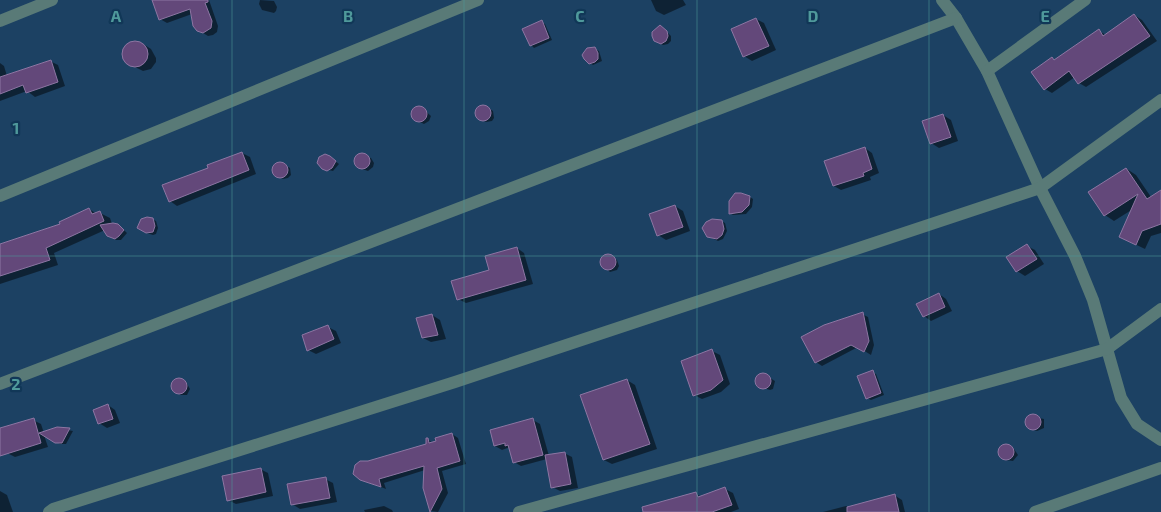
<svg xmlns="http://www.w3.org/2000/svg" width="1161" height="512" viewBox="0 0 1161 512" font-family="'Exo 2',sans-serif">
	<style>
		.shadow { fill: #0007 }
		.building { fill: #63487a; stroke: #8d76a3 }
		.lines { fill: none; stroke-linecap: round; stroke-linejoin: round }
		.minor { stroke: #597a77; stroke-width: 12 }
		.grid { fill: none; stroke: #4f999b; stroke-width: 1; stroke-opacity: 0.55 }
		.grid-label { font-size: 16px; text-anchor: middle; font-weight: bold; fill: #4f999b; stroke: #113757; stroke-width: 4.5; stroke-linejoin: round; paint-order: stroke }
	</style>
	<rect width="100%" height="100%" fill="#1c4163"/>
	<g class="shadow">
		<polygon points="153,0 209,0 218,26 217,32 213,35 208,36 195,28 192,14 167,23 160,19"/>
		<polygon points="260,0 274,1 277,7 276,11 274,13 262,10 259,4"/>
		<polygon points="651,0 683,0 686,5 664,15 656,11"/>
		<polygon points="1134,15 1142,20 1157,41 1086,87 1079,83 1075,77 1052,93 1045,89 1052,59 1055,60 1099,31 1106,35"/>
		<polygon points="756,19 764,23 776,50 752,61 744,56"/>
		<polygon points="541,22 545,24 552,40 534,48 531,45"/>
		<polygon points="664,29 671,36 671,41 668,44 663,45 659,43"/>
		<polygon points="132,42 143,44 151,49 156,58 156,62 151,69 143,71 127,63 124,57 124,49"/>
		<polygon points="595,49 599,51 602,61 593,65 590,63"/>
		<polygon points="50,61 58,65 65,86 35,97 27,91 0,101 0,63 4,66 7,76"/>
		<polygon points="484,105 493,111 494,118 492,121 486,122 478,117 476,112 479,107"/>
		<polygon points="421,107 431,116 429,121 424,124 414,119 412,113 416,108"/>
		<polygon points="943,115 951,120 958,141 939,148 931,143"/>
		<polygon points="865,148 872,153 879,173 870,177 871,180 841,190 834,186"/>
		<polygon points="242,153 250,157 256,174 177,206 170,201 210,168"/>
		<polygon points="361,154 371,158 374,163 373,167 368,171 359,168 354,162 356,158"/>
		<polygon points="330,157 339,164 333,171 324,169"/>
		<polygon points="277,163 281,163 290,168 291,175 288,178 283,179 275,174 272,170"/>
		<polygon points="1127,169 1136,175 1151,197 1161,191 1161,233 1151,236 1145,249 1120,237 1133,209 1114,221 1105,215"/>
		<polygon points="750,197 753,199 752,207 746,214 733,215 730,213"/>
		<polygon points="675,206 683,211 690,231 666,240 658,235"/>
		<polygon points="89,209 97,214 100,213 110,218 112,224 122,228 127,233 121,240 116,240 108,236 105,230 54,253 58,265 0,284 0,246 62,225"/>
		<polygon points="152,219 156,221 158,228 156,234 153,235 144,232"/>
		<polygon points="721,221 725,223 727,231 723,239 718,241 708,236"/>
		<polygon points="1027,246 1035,250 1044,264 1025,276 1017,271"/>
		<polygon points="517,248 524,253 533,284 466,303 458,299"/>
		<polygon points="609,255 617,260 619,266 617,270 610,272 601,264 602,258"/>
		<polygon points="939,294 946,299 952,311 931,321 924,316"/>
		<polygon points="862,314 868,317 874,345 871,355 858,347 822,366 816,362"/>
		<polygon points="432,315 440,320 446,339 431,342 423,338"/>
		<polygon points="328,327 336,331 341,343 316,354 308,350"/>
		<polygon points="712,351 720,355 730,384 721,392 702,399 694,395"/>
		<polygon points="872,372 876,374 884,395 871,400 867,398"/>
		<polygon points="765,375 775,381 773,389 770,390 760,387 757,382 758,377"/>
		<polygon points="177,379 186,382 190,389 187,395 181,395 173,389 173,383"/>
		<polygon points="627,380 635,385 657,449 612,464 604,460"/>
		<polygon points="108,405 115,410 120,423 107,428 99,423"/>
		<polygon points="1030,416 1044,419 1044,428 1037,431 1028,428 1027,421"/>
		<polygon points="33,420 41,424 44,433 57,428 73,431 66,444 60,444 44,435 48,447 15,457 7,453"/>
		<polygon points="533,420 540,424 549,456 564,453 572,457 578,488 560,491 552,487 547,459 521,466 514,462 510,447 502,450 495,446"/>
		<polygon points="452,434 458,438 466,464 442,471 448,493 438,512 431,511 424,488 425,470 384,483 386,489 358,478 369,463 427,445 427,439 433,443"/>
		<polygon points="1005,445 1014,449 1018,455 1013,461 1005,460 999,453 1000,447"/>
		<polygon points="260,469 268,473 273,496 236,504 228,500"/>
		<polygon points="325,479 333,483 337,502 300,509 292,504"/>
		<polygon points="725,489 733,493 739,509 731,512 665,512 696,494 702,497"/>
		<polygon points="0,491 7,495 13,512 0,512"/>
		<polygon points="894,495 902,500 905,512 823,512 846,506 849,508"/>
		<polygon points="384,506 392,510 393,512 365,512 364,510"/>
	</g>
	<g class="building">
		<polygon points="152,0 208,0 208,2 205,3 212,21 211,28 203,33 197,31 193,26 190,9 159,20"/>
		<polygon points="1134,14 1150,36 1078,84 1069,71 1044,90 1031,72 1052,57 1054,60 1099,29 1103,36"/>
		<polygon points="756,18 769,46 743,57 731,29"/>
		<polygon points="542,20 549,38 530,46 522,29"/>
		<polygon points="660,25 667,31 668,36 666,41 661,44 654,41 652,36 652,32"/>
		<circle cx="135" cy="54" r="13"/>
		<polygon points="595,47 598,53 598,59 595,62 589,64 584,59 582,55 584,52 587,48"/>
		<polygon points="51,60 58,82 26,93 23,85 0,94 0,77"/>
		<circle cx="483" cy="113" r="8"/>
		<circle cx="419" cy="114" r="8"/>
		<polygon points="943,114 951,137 930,144 922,121"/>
		<polygon points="865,147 872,169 863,173 864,176 833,186 824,161"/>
		<polygon points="242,152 249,170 169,202 162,185 208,168 207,165"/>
		<circle cx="362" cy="161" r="8"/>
		<polygon points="325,154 330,156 336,161 332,168 327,171 322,169 317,163 319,157"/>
		<circle cx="280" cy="170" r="8"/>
		<polygon points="1126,168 1147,199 1161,190 1161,224 1142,231 1136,245 1119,237 1138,194 1104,216 1088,192"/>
		<polygon points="735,193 741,193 750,196 749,205 742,212 729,214 729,201"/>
		<polygon points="675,205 683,227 657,236 649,214"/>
		<polygon points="89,208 92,214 100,211 104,221 46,248 50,260 0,276 0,244 60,224 59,222"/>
		<polygon points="147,217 153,218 155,226 153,232 146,233 137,228 141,219"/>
		<polygon points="712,219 722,220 724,229 722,235 717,239 707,237 702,228 706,222"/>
		<polygon points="113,223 118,224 124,230 119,236 115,239 107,236 100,225"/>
		<polygon points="1027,244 1037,259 1016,272 1006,257"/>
		<polygon points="517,247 526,280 457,300 451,281 489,270 485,256"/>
		<circle cx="608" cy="262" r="8"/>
		<polygon points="939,293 945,307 923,317 916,304"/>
		<polygon points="863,312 869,341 864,352 851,345 815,363 801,337 824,325"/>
		<polygon points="432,314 438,335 422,338 416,318"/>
		<polygon points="328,325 334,339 307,351 302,335"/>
		<polygon points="712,349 723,380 711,390 693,396 681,361"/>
		<polygon points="873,370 881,393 866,399 857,376"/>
		<circle cx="763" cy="381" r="8"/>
		<circle cx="179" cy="386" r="8"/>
		<polygon points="627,379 650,444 603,460 580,395"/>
		<polygon points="108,404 113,419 98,424 93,410"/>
		<circle cx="1033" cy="422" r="8"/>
		<polygon points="34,418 41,443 0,456 0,428"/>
		<polygon points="533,418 543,455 513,463 508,445 505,446 505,443 494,446 490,430"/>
		<polygon points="57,427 70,428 62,443 55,443 39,433"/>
		<polygon points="452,433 460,461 437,468 442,489 430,512 423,488 424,466 379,479 381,487 360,480 353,474 355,465 360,461 368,461 426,444 426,438 428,438 429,443 436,441 435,438"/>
		<circle cx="1006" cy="452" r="8"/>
		<polygon points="565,452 571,484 551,488 545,455"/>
		<polygon points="261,468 266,492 227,501 222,476"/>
		<polygon points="326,477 330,498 291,505 287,484"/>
		<polygon points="725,487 732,505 712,512 643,512 642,507 696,492 698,497"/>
		<polygon points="895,494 899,512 847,512 847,507"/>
	</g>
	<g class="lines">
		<g class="minor">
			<polyline points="942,0 956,18 987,71 1040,188 1075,256 1093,300 1121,398 1137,424 1161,440"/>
			<polyline points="0,21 52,0"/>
			<polyline points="987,71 1085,0"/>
			<polyline points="0,196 478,0"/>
			<polyline points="0,384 956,18"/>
			<polyline points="49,512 53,509 455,382 1040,188 1161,100"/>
			<polyline points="519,512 1107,349 1161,309"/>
			<polyline points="1035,512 1161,468"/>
		</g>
	</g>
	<path class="grid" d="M232 0V512M464 0V512M697 0V512M929 0V512M0 256H1161"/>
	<g class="grid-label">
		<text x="116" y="22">A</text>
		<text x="348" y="22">B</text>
		<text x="580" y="22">C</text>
		<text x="813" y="22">D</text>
		<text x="1045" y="22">E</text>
		<text x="16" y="134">1</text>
		<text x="16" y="390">2</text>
	</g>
</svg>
